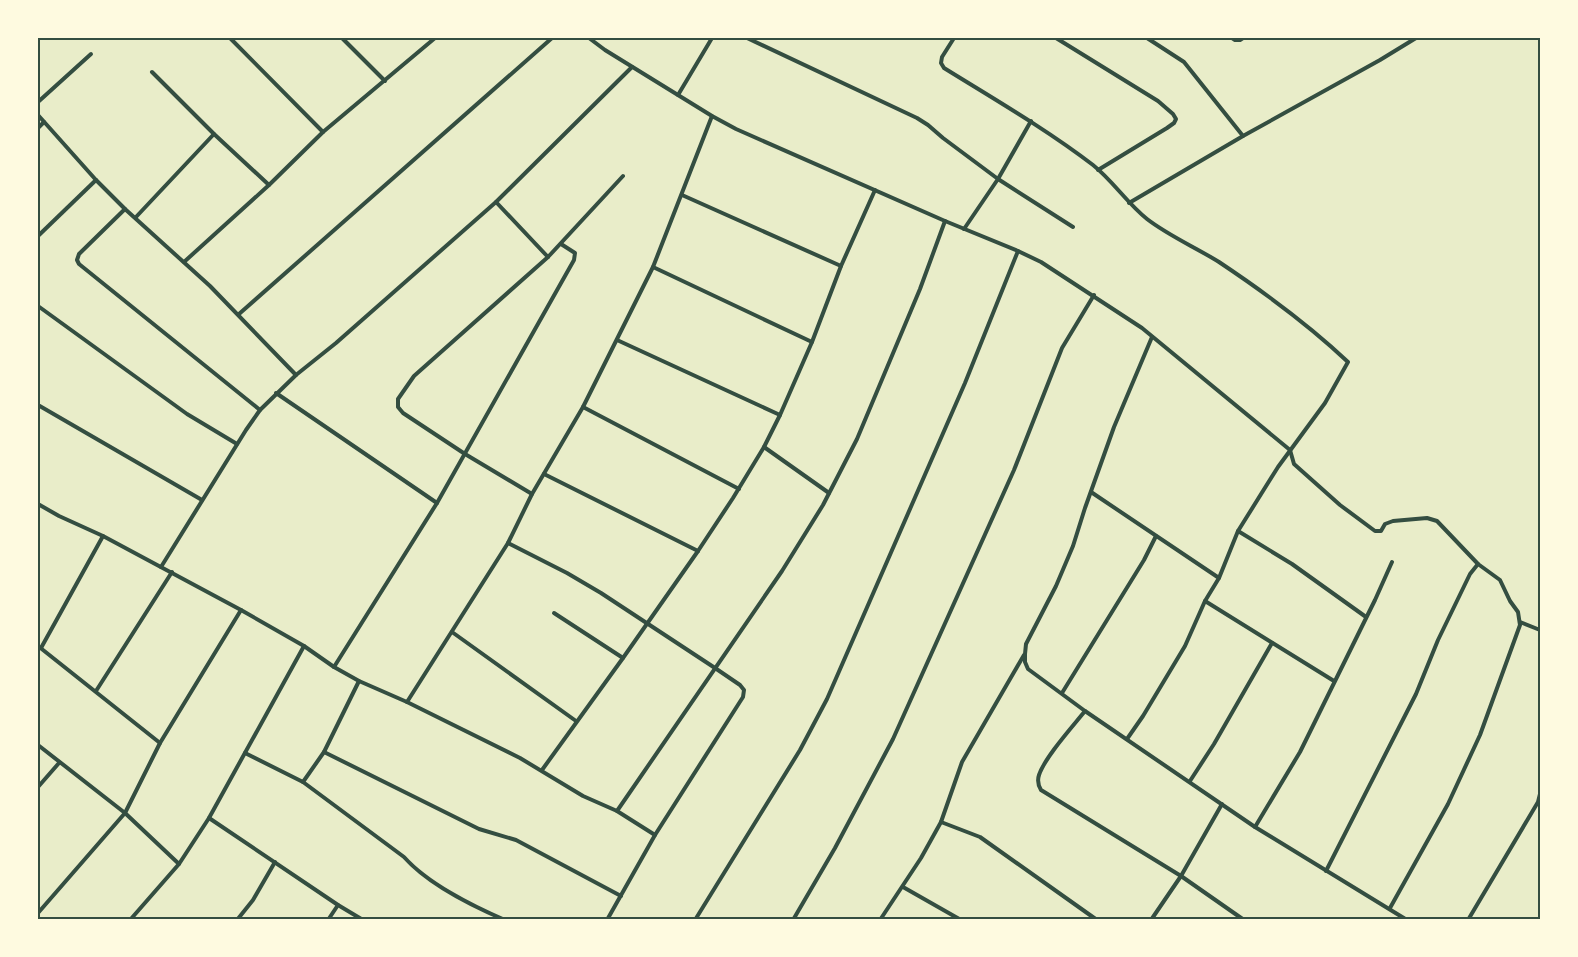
<svg xmlns="http://www.w3.org/2000/svg" width="1578" height="957" viewBox="0 0 1578 957" font-family="'Libre Baskerville',serif">
	<style>
		.lines { fill: none; stroke-linecap: round; stroke-linejoin: round }
		.minor { stroke: #344e41; stroke-width: 4 }
		.neatline { fill: none; stroke: #344e41; stroke-width: 2 }
	</style>
	<rect width="100%" height="100%" fill="#e9edc9"/>
	<g class="lines">
		<g class="minor">
			<polyline points="230,38 323,132"/>
			<polyline points="342,38 385,81"/>
			<polyline points="589,38 605,50 712,116 736,129 945,221 1018,251 1041,262 1142,328 1290,450 1294,464 1340,505 1375,531 1381,531 1385,524 1393,521 1427,518 1437,521 1478,564"/>
			<polyline points="747,38 917,118 928,125 943,138 998,179 1073,227"/>
			<path d="M954 38 942 57 941 63 944 68C994 99 1046 129 1093 165 1113 181 1127 203 1147 219 1169 236 1195 247 1219 262 1264 292 1309 325 1348 362L1325 403 1278 467 1238 531 1219 578 1205 601 1185 646 1143 716 1127 739"/>
			<polyline points="1056,38 1158,101 1173,114 1176,119 1174,123 1167,128 1098,170"/>
			<polyline points="1147,38 1184,62 1243,136"/>
			<polyline points="1232,38 1235,40 1240,40 1243,38"/>
			<polyline points="152,72 214,134 269,185"/>
			<polyline points="678,95 712,38"/>
			<polyline points="38,102 91,54"/>
			<polyline points="38,115 96,180 125,209 210,286 296,375"/>
			<polyline points="38,128 44,122"/>
			<polyline points="682,195 841,266"/>
			<polyline points="496,202 548,257"/>
			<polyline points="1129,203 1243,136 1380,60 1416,38"/>
			<polyline points="125,209 79,254 77,260 79,264 260,410"/>
			<polyline points="136,217 214,134"/>
			<polyline points="964,229 998,179 1031,121"/>
			<polyline points="38,236 96,180"/>
			<polyline points="184,262 269,185 323,132 435,38"/>
			<polyline points="653,267 812,342"/>
			<polyline points="38,306 187,414 237,444"/>
			<polyline points="239,314 552,38"/>
			<polyline points="1152,337 1114,427 1085,508 1073,546 1056,586 1026,644 1025,654 1025,662 1028,669 1085,711 1255,827 1407,920"/>
			<polyline points="617,340 780,415"/>
			<polyline points="276,393 437,503"/>
			<polyline points="38,405 202,500"/>
			<polyline points="583,407 739,489"/>
			<polyline points="764,447 829,493"/>
			<polyline points="544,474 698,551"/>
			<polyline points="1091,492 1219,578"/>
			<polyline points="532,494 465,454 403,413 398,407 398,399 414,376 548,257 623,176"/>
			<polyline points="38,504 59,516 103,536 241,610 304,646 334,667 359,681 407,702 520,758 583,796 617,811 655,835"/>
			<polyline points="1238,531 1292,564 1366,617"/>
			<polyline points="508,543 567,573 601,593 715,668 740,685 744,690 743,697 655,835 607,920"/>
			<polyline points="161,567 246,430 260,410 296,375 336,343 496,202 632,67"/>
			<polyline points="1205,601 1334,681"/>
			<polyline points="554,613 623,658"/>
			<polyline points="1520,622 1540,630"/>
			<polyline points="452,632 576,721"/>
			<polyline points="38,646 160,743"/>
			<polyline points="41,648 103,536"/>
			<polyline points="334,667 437,503 574,260 575,253 561,244"/>
			<polyline points="96,691 172,572"/>
			<polyline points="1062,693 1144,560 1156,536"/>
			<polyline points="407,702 508,543 532,494 583,407 653,267 712,116"/>
			<path d="M1085 711C1073 726 1045 757 1039 775 1037 781 1038 785 1041 790L1181 876 1244 920"/>
			<polyline points="38,745 125,813 179,864"/>
			<polyline points="324,752 359,681"/>
			<path d="M245 753 303 782 404 857C427 883 472 906 505 920"/>
			<polyline points="542,770 623,658 698,551 733,498 764,447 780,415 812,342 841,266 875,190"/>
			<polyline points="1190,781 1214,744 1272,643"/>
			<polyline points="303,782 324,752 479,829 516,840 621,896"/>
			<polyline points="38,787 59,763"/>
			<polyline points="617,811 782,571 823,505 857,439 920,289 945,221"/>
			<polyline points="209,818 338,905 363,920"/>
			<polyline points="941,822 980,837 1097,920"/>
			<polyline points="1255,827 1300,752 1375,600 1392,562"/>
			<polyline points="1326,871 1416,694 1438,640 1470,574 1478,564 1500,580 1510,601 1518,612 1520,625 1480,735 1448,804 1390,908"/>
			<polyline points="903,887 961,920"/>
			<polyline points="38,913 125,813 160,743 241,610"/>
			<polyline points="130,920 179,864 209,818 304,646"/>
			<polyline points="237,920 253,900 275,862"/>
			<polyline points="328,920 338,905"/>
			<polyline points="695,920 800,750 827,699 965,383 1018,251"/>
			<polyline points="793,920 835,848 893,739 1014,470 1062,348 1094,295"/>
			<polyline points="880,920 921,858 941,822 962,762 1024,655"/>
			<polyline points="1151,920 1181,876 1222,804"/>
			<polyline points="1468,920 1538,802 1540,794"/>
		</g>
	</g>
	<rect width="1578" height="957" fill="none" stroke="#fefae0" stroke-width="78"/>
	<rect x="39" y="39" width="1500" height="879" class="neatline"/>
</svg>
